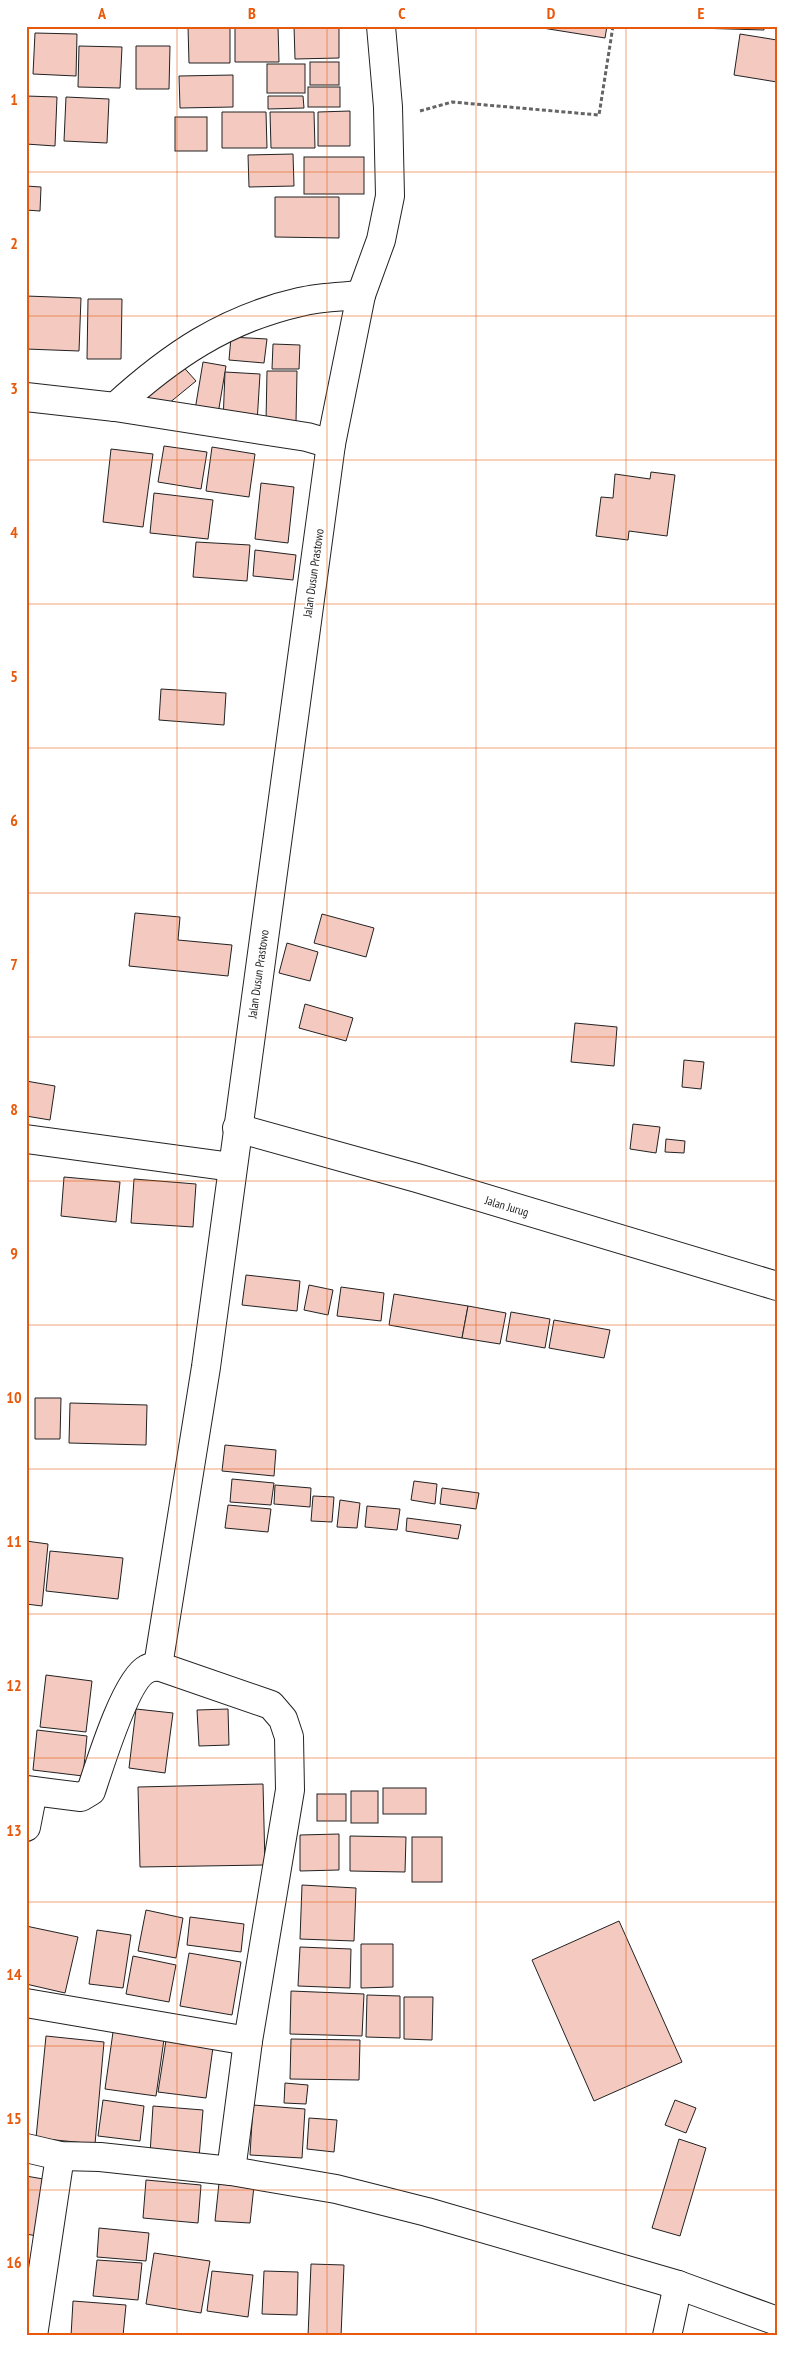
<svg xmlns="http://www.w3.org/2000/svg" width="803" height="2362" viewBox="0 0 803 2362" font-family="'PT Sans Narrow',sans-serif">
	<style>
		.building { fill: #f3c9c0; stroke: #222 }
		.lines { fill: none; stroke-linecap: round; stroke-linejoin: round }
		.minor-casing { stroke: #222; stroke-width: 30 }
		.path { stroke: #646464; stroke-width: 3; stroke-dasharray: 4 2.5; stroke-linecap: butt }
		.minor { stroke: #fff; stroke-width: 28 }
		.grid { fill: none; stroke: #e8590c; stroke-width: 1; stroke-opacity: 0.55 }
		.labels { text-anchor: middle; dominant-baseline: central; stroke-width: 4; stroke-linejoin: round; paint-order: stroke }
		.street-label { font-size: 12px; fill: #222; stroke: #fff }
		.neatline { fill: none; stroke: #e8590c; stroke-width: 2 }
		.grid-label { font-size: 16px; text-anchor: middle; font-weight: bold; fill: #e8590c }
	</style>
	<rect width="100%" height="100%" fill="#fff"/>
	<g class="building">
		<polygon points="188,26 230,26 230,63 189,63"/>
		<polygon points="278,26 279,62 235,62 235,27"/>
		<polygon points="294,26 339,26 339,58 295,59"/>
		<polygon points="530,26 607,26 605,38"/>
		<polygon points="695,26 764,26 764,30 695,28"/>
		<polygon points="35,33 77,34 76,76 33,74"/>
		<polygon points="740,34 777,40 777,82 734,75"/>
		<polygon points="79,46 122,47 120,88 78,87"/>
		<polygon points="136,46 170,46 169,89 136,89"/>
		<rect x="310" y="62" width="29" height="23"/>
		<rect x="267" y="64" width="38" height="29"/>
		<polygon points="233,75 233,107 180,108 179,76"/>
		<rect x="308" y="87" width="32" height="20"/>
		<polygon points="26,96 57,97 55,146 26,144"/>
		<polygon points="268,96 303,96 304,108 268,109"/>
		<polygon points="66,97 109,99 107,143 64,141"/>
		<polygon points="350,111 350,146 318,146 318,112"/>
		<polygon points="222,112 266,112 267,148 222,148"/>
		<polygon points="270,112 314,112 315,148 271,148"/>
		<rect x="175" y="117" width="32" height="34"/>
		<polygon points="293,154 294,186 249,187 248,155"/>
		<rect x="304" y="157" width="60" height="37"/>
		<polygon points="26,186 41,187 40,211 26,210"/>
		<polygon points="275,197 339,197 339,238 275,237"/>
		<polygon points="26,296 81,298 79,351 26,349"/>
		<polygon points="88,299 122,299 121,359 87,359"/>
		<polygon points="231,337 267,339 264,363 229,360"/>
		<polygon points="273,344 300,345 299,369 272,369"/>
		<polygon points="179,362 196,381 157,413 141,395"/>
		<polygon points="203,362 226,366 217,420 194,416"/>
		<polygon points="267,371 297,371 296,422 266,422"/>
		<polygon points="225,372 260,374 257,423 223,422"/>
		<polygon points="164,446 207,452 201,489 158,482"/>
		<polygon points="212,447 255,454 249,497 206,491"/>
		<polygon points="111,449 153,454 143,527 103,522"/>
		<polygon points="651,472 675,475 667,536 629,531 628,540 596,536 601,497 613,498 615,474 650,479"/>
		<polygon points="261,483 294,487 288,543 255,539"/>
		<polygon points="154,493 213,500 208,539 150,533"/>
		<polygon points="196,542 250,545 247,581 193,577"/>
		<polygon points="255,550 296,555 293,580 253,576"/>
		<polygon points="161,689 226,693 224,725 159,720"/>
		<polygon points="135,913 180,917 178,940 232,945 228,976 129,966"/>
		<polygon points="322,914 374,928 366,957 314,943"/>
		<polygon points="287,943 318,952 310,981 279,973"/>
		<polygon points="305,1004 353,1018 346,1041 299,1028"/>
		<polygon points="575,1023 617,1027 614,1066 571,1062"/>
		<polygon points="684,1060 704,1062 701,1089 682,1087"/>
		<polygon points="26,1081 55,1086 50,1120 26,1116"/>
		<polygon points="633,1124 660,1127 656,1153 630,1149"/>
		<polygon points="666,1139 685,1141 684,1153 665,1152"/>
		<polygon points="64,1177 120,1182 116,1222 61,1216"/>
		<polygon points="134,1179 196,1184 193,1227 131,1223"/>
		<polygon points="246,1275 300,1281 297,1311 242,1305"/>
		<polygon points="309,1285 333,1290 328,1315 304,1310"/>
		<polygon points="341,1287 384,1293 381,1321 337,1316"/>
		<polygon points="394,1294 468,1306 462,1338 389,1325"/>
		<polygon points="468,1306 506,1313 500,1344 462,1338"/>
		<polygon points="511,1312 550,1319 545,1348 506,1341"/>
		<polygon points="554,1320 610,1330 604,1358 549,1348"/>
		<polygon points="35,1398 61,1398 60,1439 35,1439"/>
		<polygon points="70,1403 147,1405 146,1445 69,1443"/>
		<polygon points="225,1445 276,1450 274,1476 222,1471"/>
		<polygon points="232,1479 274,1483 271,1505 230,1502"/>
		<polygon points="414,1481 437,1484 435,1504 411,1500"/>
		<polygon points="275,1485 311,1488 310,1507 274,1504"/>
		<polygon points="442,1488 479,1493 476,1509 440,1504"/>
		<polygon points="313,1496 334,1497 332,1522 311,1521"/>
		<polygon points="340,1500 360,1503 357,1528 337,1527"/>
		<polygon points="228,1505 271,1509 268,1532 225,1528"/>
		<polygon points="367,1506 400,1509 397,1530 365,1527"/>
		<polygon points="407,1518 461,1525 458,1539 406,1531"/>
		<polygon points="26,1541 48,1544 42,1606 26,1604"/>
		<polygon points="50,1551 123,1558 118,1599 46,1591"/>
		<polygon points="46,1675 92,1681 86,1732 40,1727"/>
		<polygon points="136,1709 173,1713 165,1773 129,1768"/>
		<polygon points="228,1709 229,1745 199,1746 197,1710"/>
		<polygon points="37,1730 87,1736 83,1776 33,1770"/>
		<polygon points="263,1784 265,1865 140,1867 138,1787"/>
		<rect x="383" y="1788" width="43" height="26"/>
		<rect x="351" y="1791" width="27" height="32"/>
		<rect x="317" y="1794" width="29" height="27"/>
		<polygon points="339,1834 339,1870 300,1871 300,1835"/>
		<polygon points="350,1836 406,1837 405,1872 350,1871"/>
		<rect x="412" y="1837" width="30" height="45"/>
		<polygon points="302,1885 356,1888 354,1941 300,1939"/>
		<polygon points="146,1910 183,1918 176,1958 138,1951"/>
		<polygon points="190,1917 244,1924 241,1952 187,1945"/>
		<polygon points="619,1921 682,2062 594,2101 532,1960"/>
		<polygon points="26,1926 78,1937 65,1993 26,1984"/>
		<polygon points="97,1930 131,1935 123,1988 89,1984"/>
		<polygon points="361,1944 393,1944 393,1987 361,1988"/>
		<polygon points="300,1947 351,1949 350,1988 298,1986"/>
		<polygon points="189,1953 241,1962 232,2015 180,2006"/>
		<polygon points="133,1956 176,1965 169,2002 126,1994"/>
		<polygon points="291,1991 364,1994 362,2036 290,2034"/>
		<polygon points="367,1995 400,1996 400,2038 366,2037"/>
		<polygon points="404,1997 433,1997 432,2040 404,2039"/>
		<polygon points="114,2025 165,2032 156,2096 105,2089"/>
		<polygon points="167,2034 214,2040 206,2098 158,2092"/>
		<polygon points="46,2036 104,2042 95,2144 36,2138"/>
		<polygon points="291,2039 360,2040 359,2080 290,2079"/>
		<polygon points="285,2083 308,2085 306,2104 284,2103"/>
		<polygon points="103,2100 144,2106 140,2141 98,2136"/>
		<polygon points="675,2100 696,2108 686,2133 665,2125"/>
		<polygon points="253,2105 305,2109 302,2158 250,2155"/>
		<polygon points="153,2106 203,2110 199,2158 150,2154"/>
		<polygon points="309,2118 337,2120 334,2152 307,2149"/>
		<polygon points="679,2139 706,2148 680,2236 652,2228"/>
		<polygon points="26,2176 49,2180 37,2236 26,2234"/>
		<polygon points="146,2180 201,2185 198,2223 143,2218"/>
		<polygon points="219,2183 254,2186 250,2223 215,2221"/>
		<polygon points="99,2228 149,2233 146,2261 97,2257"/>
		<polygon points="154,2253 210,2261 201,2313 146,2304"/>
		<polygon points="97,2260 142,2263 138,2300 93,2296"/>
		<polygon points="311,2264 344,2265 341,2336 308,2336"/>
		<polygon points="212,2271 253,2275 248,2317 207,2311"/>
		<polygon points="264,2271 298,2272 297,2315 262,2314"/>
		<polygon points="73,2301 126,2305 123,2336 71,2336"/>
	</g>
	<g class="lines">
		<g class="minor-casing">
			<g id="minor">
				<polyline points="26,397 115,407 307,437 331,444"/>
				<path d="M115 407C171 356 225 319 300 302 320 297 341 297 361 295"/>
				<polyline points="237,1128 417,1178 777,1286"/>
				<polyline points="26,1139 232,1167"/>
				<path d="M26 1790 81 1797 91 1791C99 1767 126 1679 147 1669 150 1667 155 1667 158 1666"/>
				<polyline points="26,1827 33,1791"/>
				<polyline points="26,2003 248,2041"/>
				<polyline points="26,2148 60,2156 100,2157 231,2171 336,2189 427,2212 678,2285 777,2321"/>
				<polyline points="231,2171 248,2041 290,1790 289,1737 283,1719 271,1705 158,1666 206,1367 331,444 361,295 381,240 390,196 388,107 381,26"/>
				<polyline points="33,2336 60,2156"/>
				<polyline points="667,2336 678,2285"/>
			</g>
		</g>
		<polyline class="path" points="420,111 452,102 599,115 613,26"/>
		<use href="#minor" class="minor"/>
	</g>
	<path class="grid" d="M177 26V2336M327 26V2336M476 26V2336M626 26V2336M26 172H777M26 316H777M26 460H777M26 604H777M26 748H777M26 893H777M26 1037H777M26 1181H777M26 1325H777M26 1469H777M26 1614H777M26 1758H777M26 1902H777M26 2046H777M26 2190H777"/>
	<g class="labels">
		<g class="street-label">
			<text transform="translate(313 573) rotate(-82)">Jalan Dusun Prastowo</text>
			<text transform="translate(258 974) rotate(-82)">Jalan Dusun Prastowo</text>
			<text transform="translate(507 1206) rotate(17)">Jalan Jurug</text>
		</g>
	</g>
	<rect width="803" height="2362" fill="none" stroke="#ffffff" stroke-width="55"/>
	<rect x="28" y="28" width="748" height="2306" class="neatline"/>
	<g class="grid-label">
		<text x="102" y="19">A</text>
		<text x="252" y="19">B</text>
		<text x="402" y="19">C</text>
		<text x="551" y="19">D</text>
		<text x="701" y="19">E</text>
		<text x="14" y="105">1</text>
		<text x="14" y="249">2</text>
		<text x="14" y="394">3</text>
		<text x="14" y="538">4</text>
		<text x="14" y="682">5</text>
		<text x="14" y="826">6</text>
		<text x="14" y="970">7</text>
		<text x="14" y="1115">8</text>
		<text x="14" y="1259">9</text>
		<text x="14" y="1403">10</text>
		<text x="14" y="1547">11</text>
		<text x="14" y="1691">12</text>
		<text x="14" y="1836">13</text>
		<text x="14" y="1980">14</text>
		<text x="14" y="2124">15</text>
		<text x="14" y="2268">16</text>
	</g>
</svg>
